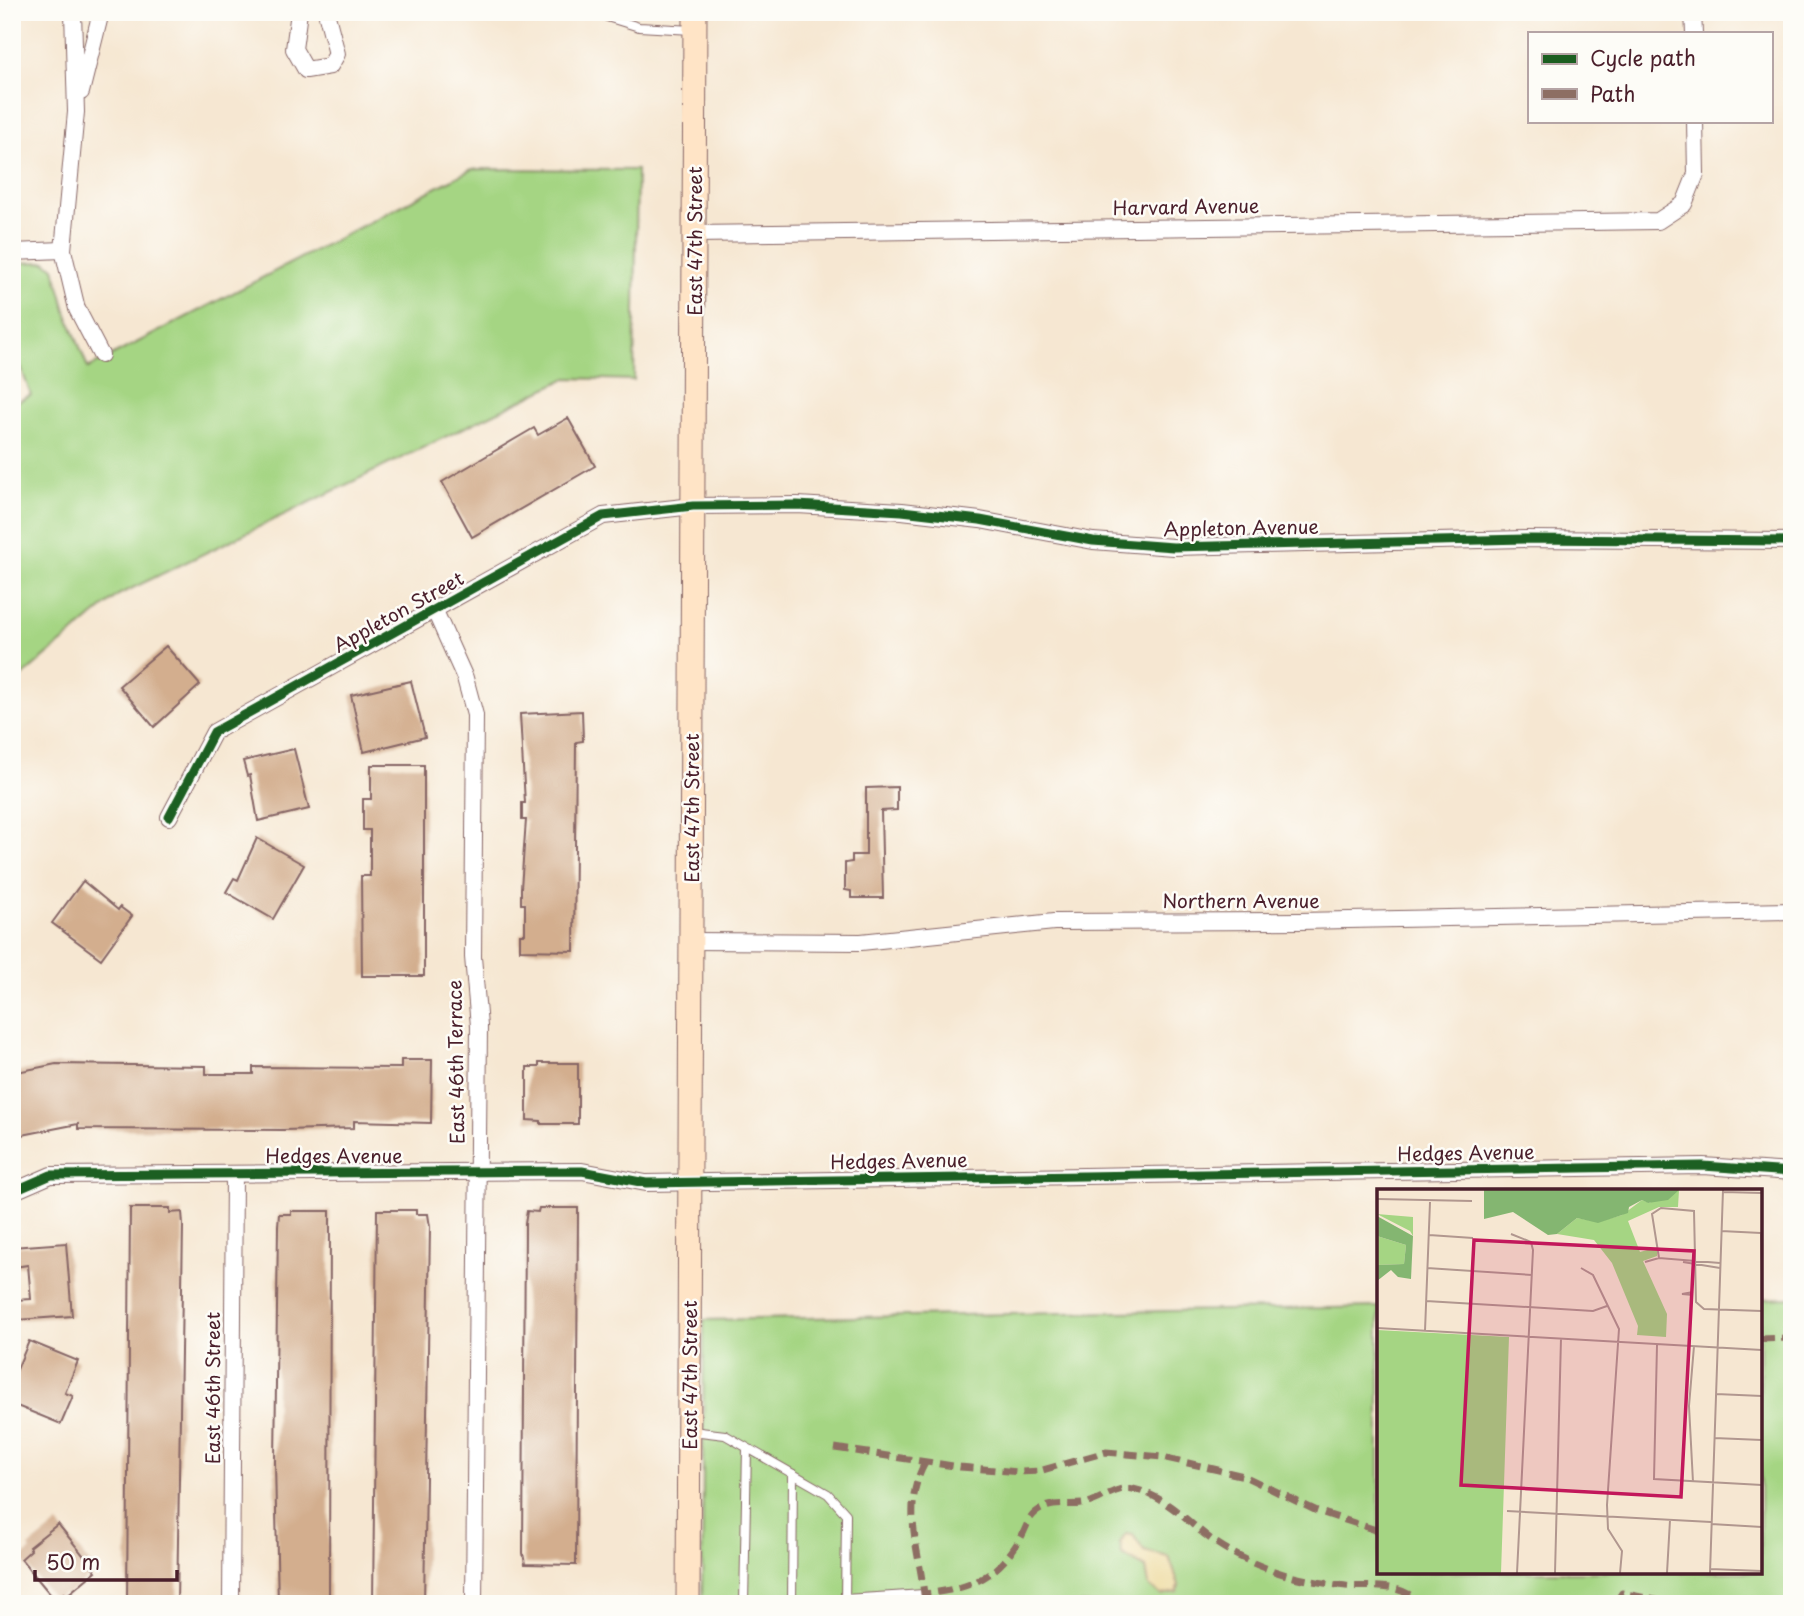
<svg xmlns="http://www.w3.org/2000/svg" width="1804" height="1616" viewBox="0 0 1804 1616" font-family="'Playpen Sans',sans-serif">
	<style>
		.green { fill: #a5d583; stroke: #787a57; stroke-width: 2 }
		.sand { fill: #eeda9e; stroke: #9c7c64; stroke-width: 2 }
		.building { fill: #d3ae8e }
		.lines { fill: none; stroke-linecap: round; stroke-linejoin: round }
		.lane-casing { stroke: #866565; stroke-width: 10 }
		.street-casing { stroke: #866565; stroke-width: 18 }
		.secondary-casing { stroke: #866565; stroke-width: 25 }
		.lane { stroke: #fff; stroke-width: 8 }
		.street { stroke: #fff; stroke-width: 16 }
		.secondary { stroke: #ffe4c6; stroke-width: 23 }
		.quiet { stroke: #8d6e63; stroke-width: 7; stroke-dasharray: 14 7; stroke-linecap: butt }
		.cycleway-casing { stroke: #fdfcf7; stroke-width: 13 }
		.cycleway { stroke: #1b5e20; stroke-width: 9 }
		.labels { text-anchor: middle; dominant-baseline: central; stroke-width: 5; stroke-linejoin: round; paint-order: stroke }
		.street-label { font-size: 19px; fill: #4a1f2b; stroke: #fdfcf7 }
		.inset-road { fill: none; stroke: #b1978f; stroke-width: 2 }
		.view { fill: #c2185b; fill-opacity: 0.15; stroke: #c2185b; stroke-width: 3.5 }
		.inset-edge { fill: none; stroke: #4a1f2b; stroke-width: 3.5 }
	</style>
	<rect width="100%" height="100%" fill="#fdfcf7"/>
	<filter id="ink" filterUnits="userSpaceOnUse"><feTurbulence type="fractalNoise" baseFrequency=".0143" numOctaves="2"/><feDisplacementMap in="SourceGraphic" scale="14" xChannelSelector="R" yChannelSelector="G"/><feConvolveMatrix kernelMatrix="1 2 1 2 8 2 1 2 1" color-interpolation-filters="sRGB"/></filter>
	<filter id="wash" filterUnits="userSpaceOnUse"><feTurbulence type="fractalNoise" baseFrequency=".00686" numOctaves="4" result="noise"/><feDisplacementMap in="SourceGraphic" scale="28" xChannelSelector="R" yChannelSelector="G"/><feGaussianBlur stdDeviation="1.57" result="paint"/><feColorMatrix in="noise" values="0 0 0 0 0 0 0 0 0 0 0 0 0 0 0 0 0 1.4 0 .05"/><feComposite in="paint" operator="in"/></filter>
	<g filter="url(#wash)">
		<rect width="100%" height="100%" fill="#f6e7d2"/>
		<g class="green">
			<polygon points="472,169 637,170 634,380 567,378 118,595 12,685 12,404 31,395 12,343 12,263 46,262 54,268 67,314 88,368"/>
			<polygon points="1792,1298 1792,1604 702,1604 704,1320 1379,1307 1379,1572 1760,1572 1760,1299"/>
		</g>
		<polygon class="sand" points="1126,1534 1133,1535 1144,1551 1169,1557 1179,1585 1177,1592 1161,1595 1149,1586 1146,1568 1122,1555 1120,1543"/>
		<g id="blocks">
			<g class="building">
				<polygon points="568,418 595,466 472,537 442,482 534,428 538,435"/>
				<polygon points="166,646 200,685 154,727 119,686"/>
				<polygon points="411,681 425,737 364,752 351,695"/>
				<polygon points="582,711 583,741 576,742 574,951 520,950 520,934 525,934 525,904 521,904 521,888 526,820 522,820 522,803 525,803 520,714"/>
				<polygon points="294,749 309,809 258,821 250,775 247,776 243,761"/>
				<polygon points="371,765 424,765 424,976 362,976 361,876 370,876 370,830 363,830 363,799 371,799"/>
				<polygon points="897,787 897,810 881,811 883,898 851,898 851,891 845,890 845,863 852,862 852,855 866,855 866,788"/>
				<polygon points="257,838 304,865 273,919 226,892 234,878 238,880"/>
				<polygon points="83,881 118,910 120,907 132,916 101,959 52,923"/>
				<polygon points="401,1060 432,1060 431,1123 354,1121 354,1128 283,1130 78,1129 78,1124 12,1137 12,1073 56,1064 206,1066 206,1074 253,1074 253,1067 401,1068"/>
				<polygon points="539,1063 578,1063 578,1124 541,1124 541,1121 527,1120 527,1067 539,1067"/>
				<polygon points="130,1208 170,1208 170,1213 182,1212 183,1225 177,1604 127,1604"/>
				<polygon points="539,1208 578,1208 576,1565 525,1564 523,1553 525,1224 527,1211 538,1212"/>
				<polygon points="377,1210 416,1210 416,1214 428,1214 430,1227 424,1604 373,1604"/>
				<polygon points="291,1211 330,1211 329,1604 278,1604 275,1462 278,1227 279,1214 291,1214"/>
				<polygon points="66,1243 72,1316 17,1320 15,1300 31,1299 28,1265 14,1267 12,1247"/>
				<polygon points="29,1341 78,1361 65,1393 73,1396 61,1424 12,1404 12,1381"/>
				<polygon points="58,1524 96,1571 66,1596 64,1593 55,1600 21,1559 31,1550 29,1547"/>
			</g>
		</g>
	</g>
	<g filter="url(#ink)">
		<use href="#blocks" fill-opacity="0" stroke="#866565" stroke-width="2"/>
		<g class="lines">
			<g class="lane-casing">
				<g id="lane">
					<polyline points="607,12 607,17 639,27 692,30"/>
					<polyline points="692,1431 725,1435 828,1494 846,1514 845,1604"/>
					<polyline points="845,1599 924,1594 924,1604"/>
					<polyline points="744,1604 747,1448"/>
					<polyline points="792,1604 793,1474"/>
				</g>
			</g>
			<g class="street-casing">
				<g id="street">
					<polyline points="73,12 76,112 63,250 77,309 101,355"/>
					<polyline points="299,12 294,49 306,70 330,66 337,54 326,12"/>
					<polyline points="1693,12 1694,33"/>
					<polyline points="81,92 101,12"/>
					<polyline points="694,234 1658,221 1684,204 1696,174 1695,121"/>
					<polyline points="12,252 63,250"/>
					<polyline points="435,611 465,678 475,715 473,957 479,1026 474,1604"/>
					<polyline points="169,817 214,732 603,516 693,506 797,505 902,511 980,520 1093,541 1173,547 1525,539 1792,541"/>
					<polyline points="691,941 861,942 1054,922 1300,921 1792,911"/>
					<polyline points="12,1192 51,1175 582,1171 646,1183 1703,1166 1792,1172"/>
					<polyline points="231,1604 234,1174"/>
				</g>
			</g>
			<g class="secondary-casing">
				<polyline id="secondary" points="688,1604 695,12"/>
			</g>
			<use href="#lane" class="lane"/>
			<use href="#street" class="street"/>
			<use href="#secondary" class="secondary"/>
			<g class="quiet">
				<polyline points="1760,1339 1792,1338"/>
				<polyline points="835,1448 960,1467 1020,1472 1039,1471 1106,1452 1162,1457 1244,1476 1317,1511 1379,1531"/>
				<path d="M925 1463C901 1506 919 1549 924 1594 969 1589 996 1579 1020 1539 1027 1528 1028 1515 1041 1509 1055 1501 1072 1507 1088 1503 1103 1499 1116 1486 1133 1489 1166 1496 1186 1521 1212 1540 1238 1558 1264 1569 1294 1577 1311 1581 1329 1584 1346 1586 1373 1588 1401 1582 1421 1604"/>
				<polyline points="1615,1604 1622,1593 1674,1604"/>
				<polyline points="1784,1604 1792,1602"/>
			</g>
			<g class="cycleway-casing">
				<g id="cycleway">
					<polyline points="169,817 214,732 603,516 693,506 797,505 902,511 980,520 1093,541 1173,547 1525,539 1792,541"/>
					<polyline points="12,1192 51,1175 582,1171 646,1183 1703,1166 1792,1172"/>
				</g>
			</g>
			<use href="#cycleway" class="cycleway"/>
		</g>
	</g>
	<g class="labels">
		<g class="street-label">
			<text transform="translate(1186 206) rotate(-1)">Harvard Avenue</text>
			<text transform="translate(694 241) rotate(-90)">East 47th Street</text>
			<text transform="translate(1241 527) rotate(-1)">Appleton Avenue</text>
			<text transform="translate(398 611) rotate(-29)">Appleton Street</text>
			<text transform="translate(691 808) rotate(-90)">East 47th Street</text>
			<text x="1241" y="900">Northern Avenue</text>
			<text transform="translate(455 1062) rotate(-91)">East 46th Terrace</text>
			<text transform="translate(1466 1152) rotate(-1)">Hedges Avenue</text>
			<text x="334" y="1155">Hedges Avenue</text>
			<text transform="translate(899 1160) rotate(-1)">Hedges Avenue</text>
			<text transform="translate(689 1375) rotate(-90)">East 47th Street</text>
			<text transform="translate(212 1388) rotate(-90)">East 46th Street</text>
		</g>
	</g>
	<g transform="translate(1377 1189)">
		<rect width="385" height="385" fill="#f6e7d2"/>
		<path d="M302 1 301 18H282L251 32 263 63 281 58 280 67 266 72 290 125 289 148 260 146 261 137 235 74 217 51 180 45 200 29 221 33 245 26 265 11 272 14ZM0 25 36 28V47L33 42ZM0 47 29 56 27 75 0 76ZM0 141 132 148 124 384H0Z" fill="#a5d583"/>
		<path d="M107 1H302L291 11 271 14 265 11 252 18 251 24 221 34 200 29 180 45 171 46 136 23 107 30ZM0 27 36 47 34 90 21 88 14 81 0 92V76L27 75 29 56 0 47Z" fill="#84b671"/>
		<path class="inset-road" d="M346 3 385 4M0 10 95 12M344 42 384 44M384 44 385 85M134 45 154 53 156 61 140 384M52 46 96 49M282 69 275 25 284 19 317 22 319 113 327 120 385 122M268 73 282 69 343 74M306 73 343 79M50 79 155 86M204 79 216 86 242 140 230 316 231 340 245 362 243 384M316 103 305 105 316 106M49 112 216 122 230 117M0 139 385 161M48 142 53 13M280 156 277 290 385 296M339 205 385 207M337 249 385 251M316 293 312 217 317 157M130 322 334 333M334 335 385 338M333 380 385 382M178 384 184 149M290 384 293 331M333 384 346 1"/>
		<path class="view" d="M97 51 317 62 304 308 84 296Z"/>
		<rect width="385" height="385" class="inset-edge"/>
	</g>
	<rect width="1804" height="1616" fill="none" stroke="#fdfcf7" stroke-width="42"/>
	<rect x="1528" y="32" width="245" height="91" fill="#fdfcf7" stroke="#b5a4a5" stroke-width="2"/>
	<rect x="1542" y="54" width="35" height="10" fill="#1b5e20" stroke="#b5a4a5" stroke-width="2"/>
	<text x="1590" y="66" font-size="21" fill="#4a1f2b">Cycle path</text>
	<rect x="1542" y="89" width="35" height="10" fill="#8d6e63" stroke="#b5a4a5" stroke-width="2"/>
	<text x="1590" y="102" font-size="21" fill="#4a1f2b">Path</text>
	<path d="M35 1570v10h142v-10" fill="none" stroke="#4a1f2b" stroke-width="3.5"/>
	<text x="46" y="1570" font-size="21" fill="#4a1f2b" stroke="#fdfcf7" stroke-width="5" paint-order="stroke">50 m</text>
</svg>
